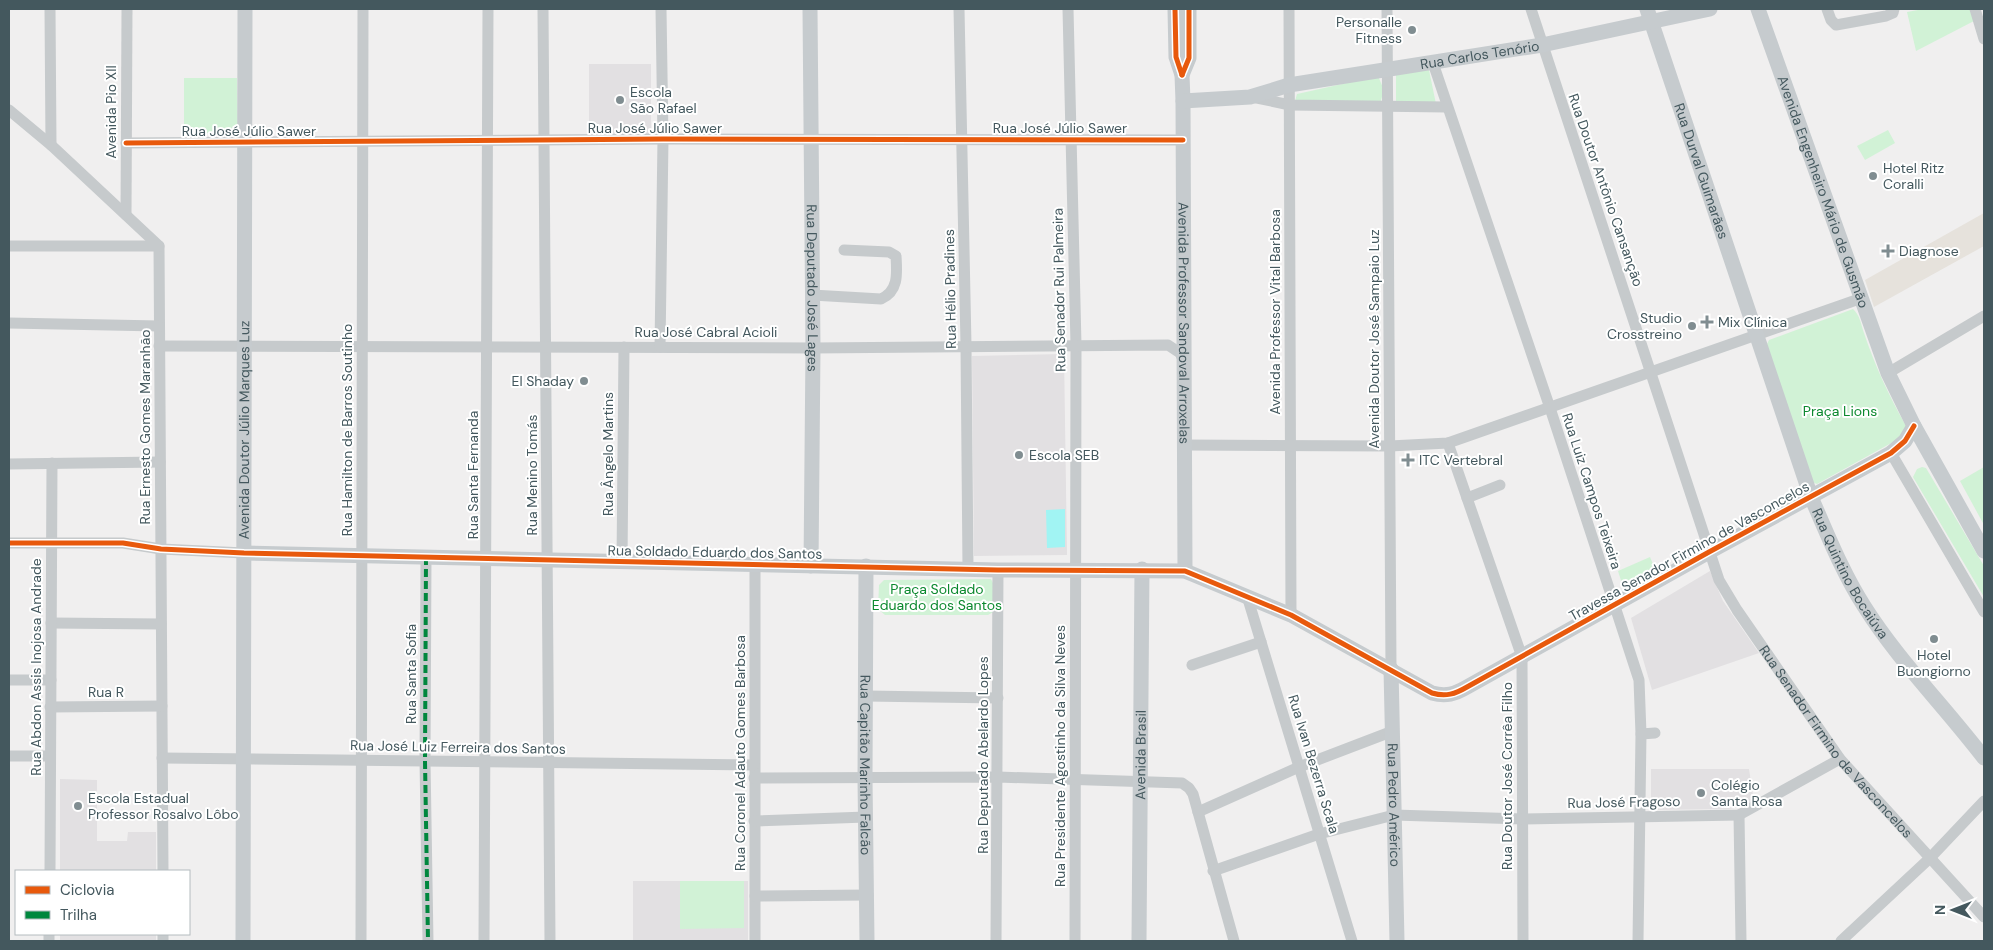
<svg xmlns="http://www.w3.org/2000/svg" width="1993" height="950" viewBox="0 0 1993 950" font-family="'DM Sans',sans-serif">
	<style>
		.commercial { fill: #e6e2dc }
		.education { fill: #e2e0e2 }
		.green { fill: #d1f2d6 }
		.water { fill: #a1f4f3 }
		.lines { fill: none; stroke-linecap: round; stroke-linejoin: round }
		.street { stroke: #c6cacc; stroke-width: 11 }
		.secondary { stroke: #c6cbce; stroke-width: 15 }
		.quiet { stroke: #00873e; stroke-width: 4; stroke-dasharray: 8 4; stroke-linecap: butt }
		.cycleway-casing { stroke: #fff; stroke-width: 8 }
		.cycleway { stroke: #e8590c; stroke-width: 5 }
		.poi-dot { fill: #808d91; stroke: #fff; stroke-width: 2 }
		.labels { text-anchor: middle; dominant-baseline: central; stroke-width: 4; stroke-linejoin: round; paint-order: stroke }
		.poi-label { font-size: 14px; fill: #44585e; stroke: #fff; text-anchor: start }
		.street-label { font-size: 14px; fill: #44585e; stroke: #fff }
		.park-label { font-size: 14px; fill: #0c892f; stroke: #fff }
	</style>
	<rect width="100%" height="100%" fill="#f0efef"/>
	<polygon class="commercial" points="1984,213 1984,246 1874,307 1865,280"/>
	<g class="education">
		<rect x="589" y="64" width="62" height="72"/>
		<polygon points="1064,354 1067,555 974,556 972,356"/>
		<polygon points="1710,571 1723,601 1759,653 1652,690 1631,618"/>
		<polygon points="1651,769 1749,769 1754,802 1744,806 1729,809 1651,810"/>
		<polygon points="60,779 97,780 97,841 127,841 128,832 156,832 156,871 60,871"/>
		<rect x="633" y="881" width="115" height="60"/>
		<rect x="60" y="934" width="96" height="7"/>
	</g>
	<g class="green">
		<polygon points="1923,9 1970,9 1974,21 1916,51 1907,12"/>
		<polygon points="1429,70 1436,104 1396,104 1396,74"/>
		<polygon points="1378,76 1384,90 1380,104 1295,101 1297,94"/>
		<polygon points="184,78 237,78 238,133 184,133"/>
		<polygon points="1888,130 1895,143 1865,160 1857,146"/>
		<path d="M1853 309C1860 315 1861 325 1864 333 1875 366 1889 396 1906 426L1904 436 1817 484 1812 482 1767 344 1769 340Z"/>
		<polygon points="1922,467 1926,468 1984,566 1984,597 1913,477 1917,469"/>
		<polygon points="1984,467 1984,525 1960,481"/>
		<polygon points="1650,557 1658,576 1625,593 1618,571"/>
		<polygon points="991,579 995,587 995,611 988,615 885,615 878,609 879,585 884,580"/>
		<polygon points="680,881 744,881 744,928 680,929"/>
	</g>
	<polygon class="water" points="1065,509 1065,547 1047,548 1046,510"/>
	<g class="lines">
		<g class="street">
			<polyline points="50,9 51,145"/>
			<polyline points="543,9 550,941"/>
			<polyline points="959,9 966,345 968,569"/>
			<polyline points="1068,9 1076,345 1075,941"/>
			<polyline points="1289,9 1291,615"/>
			<polyline points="1387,9 1391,669"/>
			<path id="s1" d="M1531 9 1719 580 1737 610 1840 759 1984 917"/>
			<polyline points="1827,9 1831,20 1836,25 1886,16 1893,13 1894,9"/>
			<polyline points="1975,9 1984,39"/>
			<polyline points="1433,63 1550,408 1639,680 1641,734 1638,941"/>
			<polyline points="1252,97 1290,105 1446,107"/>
			<polyline points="9,110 51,145 159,246 163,871"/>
			<polyline points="126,143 663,139 1183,140"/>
			<polyline points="126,215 127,9"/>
			<polyline points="9,246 159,246"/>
			<path d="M812 295 881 299C899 291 897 273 896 256L889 252 844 250"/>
			<polyline points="9,323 159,326"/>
			<polyline points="159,346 813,348 1168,345 1180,353 1184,361"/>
			<polyline points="660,347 663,139 661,9"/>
			<polyline points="1888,373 1984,316"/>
			<polyline points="1448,443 1522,657 1523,941"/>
			<polyline points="1185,445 1390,446 1448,443 1862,298"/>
			<polyline points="1891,453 1984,612"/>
			<polyline points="9,464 160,462"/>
			<polyline points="1467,498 1500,485"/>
			<polyline points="9,543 123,543 161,549 244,553"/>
			<polyline points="426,557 425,761 428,941"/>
			<polyline points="622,562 624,347"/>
			<polyline points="755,565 755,941"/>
			<polyline points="1247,596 1352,941"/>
			<polyline points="51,623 161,624"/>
			<polyline points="1192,665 1261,642"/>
			<polyline points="9,680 51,680"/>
			<polyline points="866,696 998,698"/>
			<polyline points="50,707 162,706"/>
			<polyline points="1641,734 1655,733"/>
			<polyline points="9,756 50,756"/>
			<polyline points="162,758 754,765"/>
			<polyline points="754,778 998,777 1182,783 1189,788 1193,794 1234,941"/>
			<polyline points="1198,812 1299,767 1393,731"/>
			<polyline points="1739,815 1741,941"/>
			<polyline points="754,821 866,817"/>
			<polyline points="50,871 52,463"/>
			<polyline points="1213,871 1319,834 1394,815 1523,819 1739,815 1840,759"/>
			<polyline points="755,896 868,895"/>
			<polyline points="163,934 163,941"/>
			<polyline points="49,941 49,934"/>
			<polyline points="361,941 363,9"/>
			<polyline points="484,941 488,9"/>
			<polyline points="996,941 998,570"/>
			<polyline points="1841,941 1930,858 1984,801"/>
		</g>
		<g class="secondary">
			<path id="s2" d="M810 9 813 348 811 566"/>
			<path id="s3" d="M1175 9 1176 57 1182 75 1183 101 1185 571"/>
			<path id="s4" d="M1647 9 1811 497C1827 533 1842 572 1864 606 1898 660 1945 707 1984 758"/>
			<path id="s5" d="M1758 9 1888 373 1914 426 1984 551"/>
			<polyline points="1182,75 1189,58 1189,9"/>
			<path id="s6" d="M1183 101 1250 97 1289 85 1542 45 1710 9"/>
			<path d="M244 553 998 570 1185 571 1291 615 1432 693C1446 697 1455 694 1467 687L1709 552 1891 453 1905 441 1914 426"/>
			<path id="s7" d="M866 566 865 779 867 941"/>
			<path id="s8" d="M1391 669 1397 941"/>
			<path id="s9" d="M243 941 245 9"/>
			<path id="s10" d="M1139 941 1142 569"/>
		</g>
		<polyline class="quiet" points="426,557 425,761 428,941"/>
		<g class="cycleway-casing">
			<g id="cycleway">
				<polyline points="1175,9 1176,57 1182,75"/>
				<polyline points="1182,75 1189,58 1189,9"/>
				<polyline points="126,143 663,139 1183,140"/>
				<path d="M9 543H123L161 549 244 553 998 570 1185 571 1291 615 1432 693C1446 697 1455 694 1467 687L1709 552 1891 453 1905 441 1914 426"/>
			</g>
		</g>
		<use href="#cycleway" class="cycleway"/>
	</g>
	<g class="poi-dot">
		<circle cx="1412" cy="30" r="5"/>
		<circle cx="620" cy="100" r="5"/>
		<circle cx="1873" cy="176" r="5"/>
		<path d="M1885.5 243.5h5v5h5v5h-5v5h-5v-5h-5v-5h5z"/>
		<path d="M1704.5 314.5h5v5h5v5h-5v5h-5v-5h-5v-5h5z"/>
		<circle cx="1692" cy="326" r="5"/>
		<circle cx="584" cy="381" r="5"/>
		<circle cx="1019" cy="455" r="5"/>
		<path d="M1405.5 452.5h5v5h5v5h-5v5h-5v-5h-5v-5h5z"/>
		<circle cx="1934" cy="639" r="5"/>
		<circle cx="1701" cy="793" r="5"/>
		<circle cx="78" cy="806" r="5"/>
	</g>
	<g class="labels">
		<g class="poi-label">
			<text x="1402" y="22" text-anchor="end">Personalle<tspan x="1402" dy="16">Fitness</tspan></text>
			<text x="630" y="92">Escola<tspan x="630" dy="16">São Rafael</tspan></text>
			<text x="1883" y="168">Hotel Ritz<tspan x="1883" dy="16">Coralli</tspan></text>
			<text x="1899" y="251">Diagnose</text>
			<text x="1682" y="318" text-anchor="end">Studio<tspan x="1682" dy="16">Crosstreino</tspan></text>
			<text x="1718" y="322">Mix Clínica</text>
			<text x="574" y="381" text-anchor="end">El Shaday</text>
			<text x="1029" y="455">Escola SEB</text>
			<text x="1419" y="460">ITC Vertebral</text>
			<text x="1934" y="655" text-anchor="middle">Hotel<tspan x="1934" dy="16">Buongiorno</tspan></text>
			<text x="1711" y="785">Colégio<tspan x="1711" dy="16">Santa Rosa</tspan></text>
			<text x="88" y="798">Escola Estadual<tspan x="88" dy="16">Professor Rosalvo Lôbo</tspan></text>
		</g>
		<g class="street-label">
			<text stroke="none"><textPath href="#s6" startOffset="301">Rua Carlos Tenório</textPath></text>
			<text transform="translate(111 112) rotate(-90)">Avenida Pio XII</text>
			<text x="655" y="128">Rua José Júlio Sawer</text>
			<text x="1060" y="128">Rua José Júlio Sawer</text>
			<text x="249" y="131">Rua José Júlio Sawer</text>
			<text stroke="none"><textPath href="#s4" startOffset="171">Rua Durval Guimarães</textPath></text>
			<text transform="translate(1606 190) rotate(71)">Rua Doutor Antônio Cansanção</text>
			<text stroke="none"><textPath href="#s5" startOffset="194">Avenida Engenheiro Mário de Gusmão</textPath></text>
			<text stroke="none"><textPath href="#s2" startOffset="279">Rua Deputado José Lages</textPath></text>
			<text transform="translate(950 289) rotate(-91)">Rua Hélio Pradines</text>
			<text transform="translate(1059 290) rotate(-91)">Rua Senador Rui Palmeira</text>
			<text transform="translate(1275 312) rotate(-90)">Avenida Professor Vital Barbosa</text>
			<text stroke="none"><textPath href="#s3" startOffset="315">Avenida Professor Sandoval Arroxelas</textPath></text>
			<text x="706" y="332">Rua José Cabral Acioli</text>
			<text transform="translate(1374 339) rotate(-90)">Avenida Doutor José Sampaio Luz</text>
			<text transform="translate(145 427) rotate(-90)">Rua Ernesto Gomes Maranhão</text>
			<text stroke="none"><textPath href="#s9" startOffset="511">Avenida Doutor Júlio Marques Luz</textPath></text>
			<text transform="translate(347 430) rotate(-90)">Rua Hamilton de Barros Soutinho</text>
			<text transform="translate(608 454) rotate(-90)">Rua Ângelo Martins</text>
			<text transform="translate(473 475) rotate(-90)">Rua Santa Fernanda</text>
			<text transform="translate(532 475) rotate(-90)">Rua Menino Tomás</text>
			<text transform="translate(1592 491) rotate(72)">Rua Luiz Campos Teixeira</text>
			<text transform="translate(1689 551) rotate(-29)">Travessa Senador Firmino de Vasconcelos</text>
			<text transform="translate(715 552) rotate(1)">Rua Soldado Eduardo dos Santos</text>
			<text stroke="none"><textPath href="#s4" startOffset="601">Rua Quintino Bocaiúva</textPath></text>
			<text transform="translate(36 667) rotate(-90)">Rua Abdon Assis Inojosa Andrade</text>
			<text transform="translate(411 674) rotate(-90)">Rua Santa Sofia</text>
			<text x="106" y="692">Rua R</text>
			<text stroke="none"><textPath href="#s1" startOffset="801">Rua Senador Firmino de Vasconcelos</textPath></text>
			<text transform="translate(458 747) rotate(1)">Rua José Luiz Ferreira dos Santos</text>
			<text transform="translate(740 753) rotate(-90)">Rua Coronel Adauto Gomes Barbosa</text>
			<text transform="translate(983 755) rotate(-90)">Rua Deputado Abelardo Lopes</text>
			<text stroke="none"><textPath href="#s10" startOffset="186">Avenida Brasil</textPath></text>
			<text transform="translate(1060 756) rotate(-90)">Rua Presidente Agostinho da Silva Neves</text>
			<text stroke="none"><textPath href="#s7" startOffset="199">Rua Capitão Marinho Falcão</textPath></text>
			<text transform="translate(1314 764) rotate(73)">Rua Ivan Bezerra Scala</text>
			<text transform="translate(1507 776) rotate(-90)">Rua Doutor José Corrêa Filho</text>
			<text transform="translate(1624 802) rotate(-1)">Rua José Fragoso</text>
			<text stroke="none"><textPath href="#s8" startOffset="136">Rua Pedro Américo</textPath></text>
		</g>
		<g class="park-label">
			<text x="1840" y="411">Praça Lions</text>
			<text x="937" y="589">Praça Soldado<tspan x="937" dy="16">Eduardo dos Santos</tspan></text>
		</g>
	</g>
	<rect width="1993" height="950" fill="none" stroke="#44585e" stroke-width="20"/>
	<rect x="15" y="870" width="175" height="65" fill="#ffffff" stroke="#b4bcbf"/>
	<rect x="25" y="886" width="25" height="8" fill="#e8590c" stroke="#b4bcbf"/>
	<text x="60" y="895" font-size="15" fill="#44585e">Ciclovia</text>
	<rect x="25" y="911" width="25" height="8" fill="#00873e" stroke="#b4bcbf"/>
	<text x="60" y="920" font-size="15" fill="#44585e">Trilha</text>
	<g transform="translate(1953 910) rotate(270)" stroke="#ffffff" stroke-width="4" paint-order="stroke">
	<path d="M0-4L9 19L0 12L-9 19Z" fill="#44585e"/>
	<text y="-8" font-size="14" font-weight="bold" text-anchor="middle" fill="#44585e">N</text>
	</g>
</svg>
